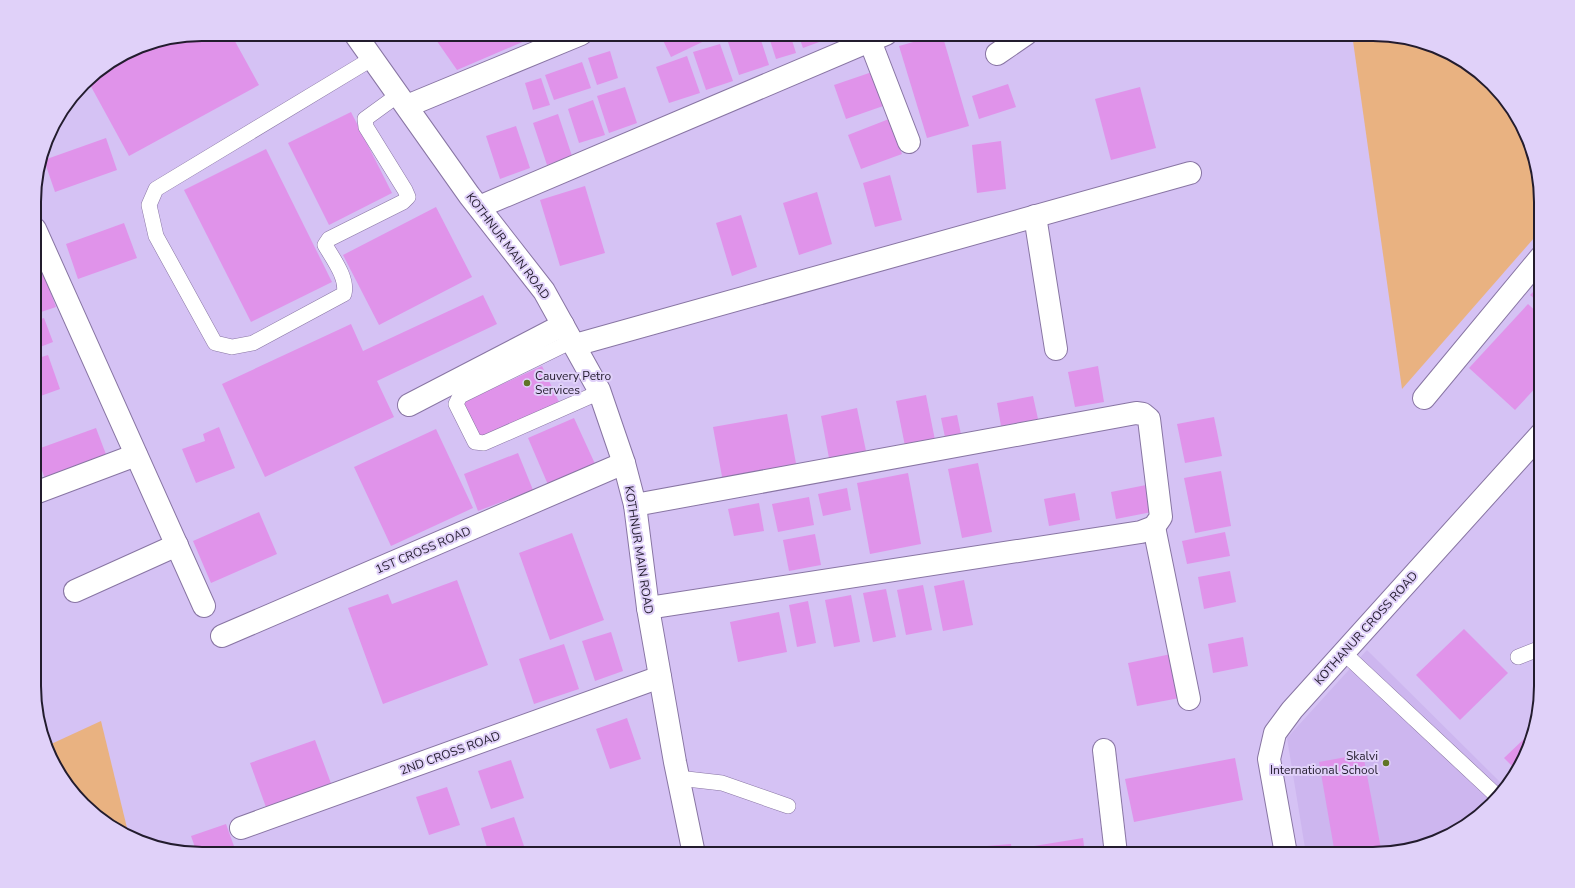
<svg xmlns="http://www.w3.org/2000/svg" width="1575" height="888" viewBox="0 0 1575 888" font-family="'Nunito Sans',sans-serif">
	<style>
		.built { fill: #cdb6ef }
		.green { fill: #e9b281 }
		.building { fill: #e093ea }
		.lines { fill: none; stroke-linecap: round; stroke-linejoin: round }
		.lane-casing { stroke: #8875a3; stroke-width: 16 }
		.street-casing { stroke: #8875a3; stroke-width: 24 }
		.secondary-casing { stroke: #8875a3; stroke-width: 24 }
		.lane { stroke: #fff; stroke-width: 15 }
		.street { stroke: #fff; stroke-width: 22 }
		.secondary { stroke: #fff; stroke-width: 22 }
		.poi-dot { fill: #607525; stroke: #e0d1f9; stroke-width: 1.5 }
		.labels { text-anchor: middle; dominant-baseline: central; stroke-width: 4; stroke-linejoin: round; paint-order: stroke }
		.street-label { font-size: 12px; fill: #231c2e; stroke: #e0d1f9 }
		.poi-label { font-size: 12px; fill: #231c2e; stroke: #e0d1f9; text-anchor: start }
		.rim { fill: none; stroke: #231c2e; stroke-width: 2 }
	</style>
	<rect width="100%" height="100%" fill="#d5c2f4"/>
	<polygon class="built" points="1367,650 1505,787 1492,805 1457,831 1384,854 1306,854 1287,738"/>
	<g class="green">
		<polygon points="1352,34 1373,34 1417,40 1457,56 1513,109 1532,148 1541,191 1541,230 1402,389"/>
		<polygon points="101,721 129,836 118,832 62,779 49,745"/>
	</g>
	<g class="building">
		<polygon points="202,34 231,34 259,85 129,156 88,81 91,76 138,47"/>
		<polygon points="432,34 541,34 457,70"/>
		<polygon points="660,34 719,34 671,57"/>
		<polygon points="742,34 759,34 769,65 739,75 727,39"/>
		<polygon points="768,34 790,34 796,53 776,59"/>
		<polygon points="798,34 828,34 830,38 803,48"/>
		<polygon points="942,34 969,126 927,138 899,46"/>
		<polygon points="720,44 733,81 706,90 693,52"/>
		<polygon points="610,51 618,78 597,85 588,58"/>
		<polygon points="687,56 700,93 669,103 656,67"/>
		<polygon points="582,62 591,88 554,100 545,75"/>
		<polygon points="875,71 886,105 846,119 834,85"/>
		<polygon points="541,78 550,105 533,110 525,83"/>
		<polygon points="1008,84 1016,107 979,119 972,96"/>
		<polygon points="625,87 637,123 609,133 597,96"/>
		<polygon points="1140,87 1156,148 1111,160 1095,99"/>
		<polygon points="593,100 605,135 579,143 568,109"/>
		<polygon points="351,112 392,193 329,225 288,143"/>
		<polygon points="558,114 572,156 547,165 533,123"/>
		<polygon points="889,119 902,154 861,169 848,135"/>
		<polygon points="516,126 530,168 500,179 486,136"/>
		<polygon points="106,138 117,170 55,192 44,160"/>
		<polygon points="1001,141 1006,189 977,193 972,145"/>
		<polygon points="266,149 332,282 251,322 184,190"/>
		<polygon points="890,175 902,220 875,227 863,183"/>
		<polygon points="585,186 605,253 560,266 540,200"/>
		<polygon points="817,192 832,244 799,255 783,203"/>
		<polygon points="436,207 472,277 379,325 343,255"/>
		<polygon points="741,215 757,267 732,276 716,223"/>
		<polygon points="124,223 137,258 78,279 66,244"/>
		<polygon points="41,267 56,307 35,314 35,269"/>
		<polygon points="1541,284 1541,304 1530,295"/>
		<polygon points="483,295 497,324 377,381 394,417 265,477 222,384 351,324 363,351"/>
		<polygon points="1528,304 1541,316 1541,382 1515,410 1469,368"/>
		<polygon points="44,318 53,342 35,349 35,321"/>
		<polygon points="48,355 60,389 35,398 35,359"/>
		<polygon points="542,366 559,402 478,440 461,403"/>
		<polygon points="1098,366 1104,402 1075,407 1068,372"/>
		<polygon points="926,395 935,440 905,446 896,401"/>
		<polygon points="1033,396 1038,419 1001,426 997,403"/>
		<polygon points="857,408 866,451 829,458 821,416"/>
		<polygon points="787,414 797,469 723,482 713,427"/>
		<polygon points="957,415 962,439 946,442 941,418"/>
		<polygon points="1214,417 1222,456 1185,463 1177,424"/>
		<polygon points="574,418 596,466 549,487 528,438"/>
		<polygon points="219,427 235,468 196,483 182,449 205,441 203,434"/>
		<polygon points="96,428 107,457 45,479 35,450"/>
		<polygon points="436,429 473,508 391,546 354,467"/>
		<polygon points="518,453 533,490 478,511 464,474"/>
		<polygon points="978,463 992,532 962,538 948,469"/>
		<polygon points="1221,471 1231,526 1195,533 1184,478"/>
		<polygon points="908,473 921,544 870,554 857,483"/>
		<polygon points="1151,484 1157,511 1116,519 1111,492"/>
		<polygon points="847,488 851,510 823,516 818,494"/>
		<polygon points="1075,493 1080,520 1049,526 1044,499"/>
		<polygon points="809,497 814,525 778,532 772,504"/>
		<polygon points="759,503 764,531 734,536 728,509"/>
		<polygon points="259,512 277,554 211,583 193,541"/>
		<polygon points="1225,532 1230,556 1187,564 1182,541"/>
		<polygon points="572,533 604,620 550,640 519,553"/>
		<polygon points="815,534 821,565 789,571 783,540"/>
		<polygon points="1230,571 1236,602 1204,609 1198,577"/>
		<polygon points="457,580 488,665 383,704 348,608 388,594 392,604"/>
		<polygon points="964,580 973,625 943,631 934,586"/>
		<polygon points="923,585 932,630 906,635 897,590"/>
		<polygon points="886,589 896,637 873,642 863,593"/>
		<polygon points="851,595 860,642 834,647 825,600"/>
		<polygon points="808,601 816,643 797,647 789,605"/>
		<polygon points="779,612 787,652 738,662 730,622"/>
		<polygon points="1464,629 1508,673 1460,720 1416,675"/>
		<polygon points="611,632 623,671 595,681 582,641"/>
		<polygon points="1243,637 1248,666 1213,673 1208,644"/>
		<polygon points="564,644 579,689 534,704 519,659"/>
		<polygon points="1176,653 1185,697 1137,706 1128,663"/>
		<polygon points="627,718 641,759 610,769 596,729"/>
		<polygon points="1529,734 1519,770 1517,771 1504,758"/>
		<polygon points="315,740 332,786 267,810 250,763"/>
		<polygon points="1363,754 1382,854 1335,854 1319,762"/>
		<polygon points="1235,758 1243,800 1134,822 1125,779"/>
		<polygon points="511,760 524,798 491,809 478,771"/>
		<polygon points="447,787 460,825 429,835 416,797"/>
		<polygon points="514,817 524,846 499,854 489,854 481,828"/>
		<polygon points="226,824 235,849 220,854 197,853 191,836"/>
		<polygon points="1083,838 1085,854 1017,854 1016,849"/>
		<polygon points="1011,844 1012,854 976,854 975,847"/>
		<polygon points="971,847 972,854 932,854 932,852"/>
	</g>
	<g class="lines">
		<g class="lane-casing">
			<g id="lane">
				<path d="M373 58 156 189 149 205 156 236 215 343 232 347 253 343 344 294C348 278 333 259 325 245L329 239 403 202 408 197 405 190 366 127 365 119 398 95"/>
				<polyline points="572,341 460,396 456,404 475,442 484,443 600,392"/>
				<polyline points="1344,653 1498,797"/>
				<polyline points="1518,657 1541,648"/>
				<polyline points="678,778 722,783 788,806"/>
			</g>
		</g>
		<g class="street-casing">
			<g id="street">
				<polyline points="870,41 909,142"/>
				<polyline points="997,54 1026,34"/>
				<polyline points="407,106 581,34"/>
				<polyline points="479,207 886,34"/>
				<polyline points="1035,216 1056,349"/>
				<polyline points="35,229 204,606"/>
				<polyline points="575,345 1190,173"/>
				<polyline points="1424,398 1541,257"/>
				<polyline points="409,405 563,325"/>
				<polyline points="35,493 136,455"/>
				<polyline points="635,505 1136,413 1143,414 1149,419 1161,517 1154,527 1141,532 648,608"/>
				<polyline points="1154,527 1189,699"/>
				<polyline points="75,591 177,545"/>
				<polyline points="222,636 624,463"/>
				<polyline points="1104,750 1116,854"/>
				<polyline points="241,828 660,677"/>
			</g>
		</g>
		<g class="secondary-casing">
			<g id="secondary">
				<polyline points="355,34 469,195 544,291 599,390 624,463 635,505 648,608 675,762 694,854"/>
				<polyline points="1286,854 1269,759 1275,733 1292,710 1541,434"/>
			</g>
		</g>
		<use href="#lane" class="lane"/>
		<use href="#street" class="street"/>
		<use href="#secondary" class="secondary"/>
	</g>
	<g class="poi-dot">
		<circle cx="527" cy="383" r="4"/>
		<circle cx="1386" cy="763" r="4"/>
	</g>
	<g class="labels">
		<g class="street-label">
			<text transform="translate(508 246) rotate(53)">KOTHNUR MAIN ROAD</text>
			<text transform="translate(423 550) rotate(-23)">1ST CROSS ROAD</text>
			<text transform="translate(639 550) rotate(81)">KOTHNUR MAIN ROAD</text>
			<text transform="translate(1366 628) rotate(-48)">KOTHANUR CROSS ROAD</text>
			<text transform="translate(450 753) rotate(-20)">2ND CROSS ROAD</text>
		</g>
		<g class="poi-label">
			<text x="535" y="376">Cauvery Petro<tspan x="535" dy="14">Services</tspan></text>
			<text x="1378" y="756" text-anchor="end">Skalvi<tspan x="1378" dy="14">International School</tspan></text>
		</g>
	</g>
	<path d="M0 0H1575V888H0ZM202 41H1373A161 161 0 0 1 1534 202V686A161 161 0 0 1 1373 847H202A161 161 0 0 1 41 686V202A161 161 0 0 1 202 41Z" fill="#e0d1f9" fill-rule="evenodd"/>
	<path class="rim" d="M202 41H1373A161 161 0 0 1 1534 202V686A161 161 0 0 1 1373 847H202A161 161 0 0 1 41 686V202A161 161 0 0 1 202 41Z"/>
</svg>
